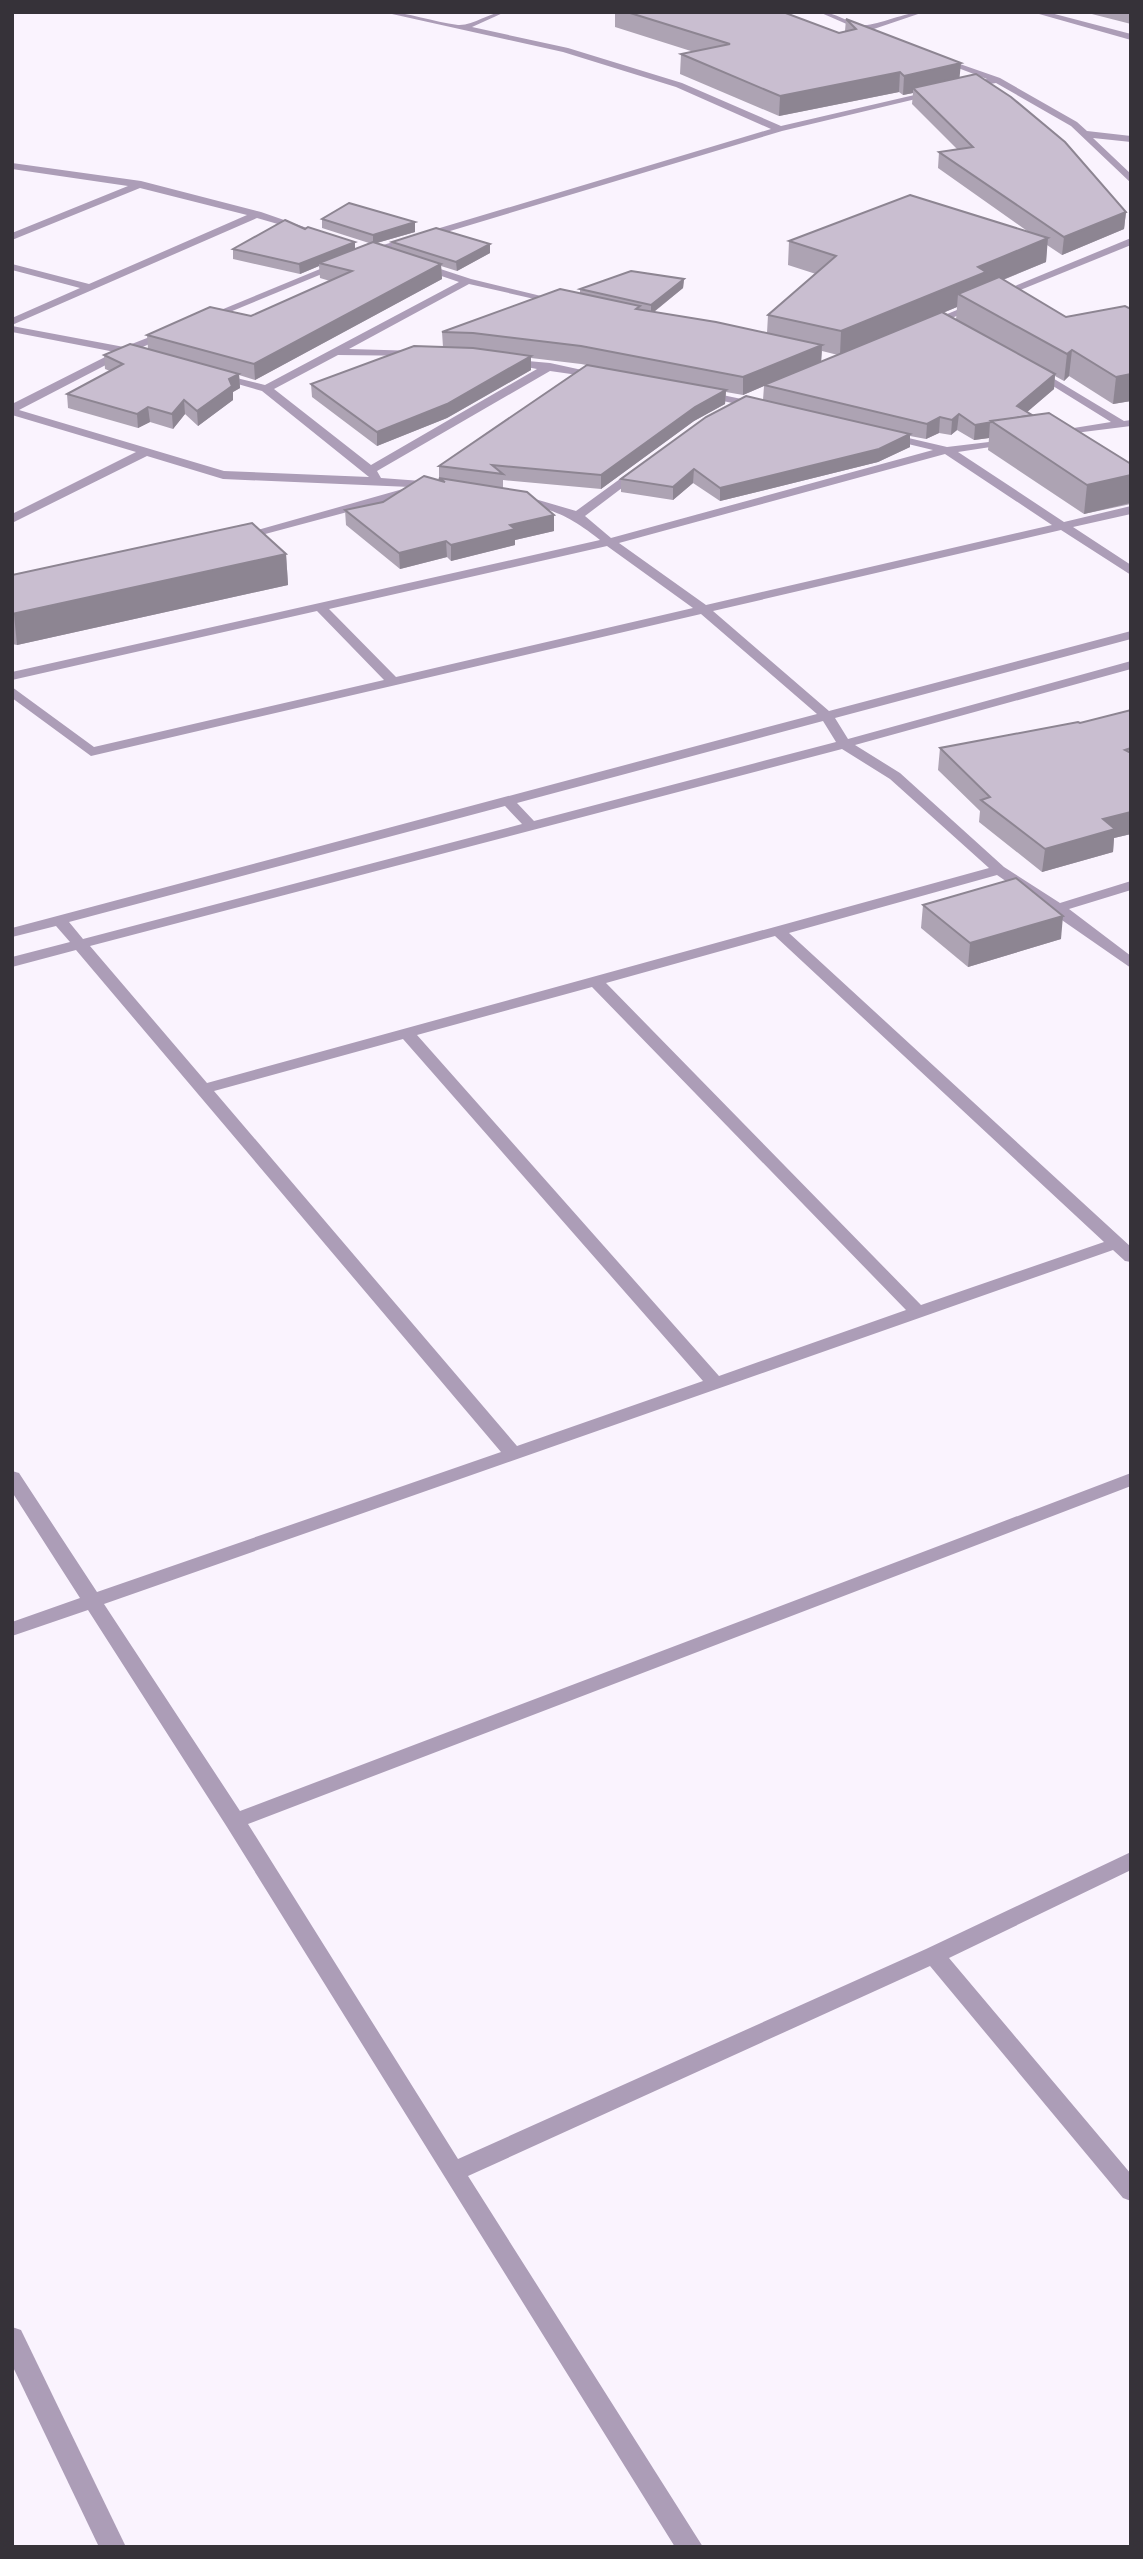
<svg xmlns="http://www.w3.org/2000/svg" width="1143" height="2559" viewBox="0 0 1143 2559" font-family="Roboto,sans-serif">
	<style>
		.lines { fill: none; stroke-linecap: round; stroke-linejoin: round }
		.minor { fill: #ac9db7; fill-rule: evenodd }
		.wall { fill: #ada3b3; fill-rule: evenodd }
		.shaded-wall { fill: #8d8592 }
		.building { fill: #c9bed0; stroke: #8d8592; stroke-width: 2 }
	</style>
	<rect width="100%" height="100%" fill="#faf3fe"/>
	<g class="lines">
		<g class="minor">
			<path d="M383 12C409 12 433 22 458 25 473 26 489 12 505 12L472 27 568 48 682 83 781 126 936 90 941 93 782 131 367 256 362 253 363 251 771 129 676 87 563 52Z"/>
			<path d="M819 12C836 12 847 23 863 25 877 26 904 12 924 12L865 32Z"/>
			<polygon points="1032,12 1047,12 1131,34 1131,40"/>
			<polygon points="937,56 1000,78 1077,122 1087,131 1131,136 1131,142 1093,138 1131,174 1131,183 1071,126 996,83 964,88 964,84 987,79 937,60"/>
			<polygon points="12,163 141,181 261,212 307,228 302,231 257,218 12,325 12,318 80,288 12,270 12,264 89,284 247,215 140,188 12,240 12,233 128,186 12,169"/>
			<polygon points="1131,238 1131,245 932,326 923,324"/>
			<polygon points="337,262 346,264 208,321 199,319"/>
			<polygon points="419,262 471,279 566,302 561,305 469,284 349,349 419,351 423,352 423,356 338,355 274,389 371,465 537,369 505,363 505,359 550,363 605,375 599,378 550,371 377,471 381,478 435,482 439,483 439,489 424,489 422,492 243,540 233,537 410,487 223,479 147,456 12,523 12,514 136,452 12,415 12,404 115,352 12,332 12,326 124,347 165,331 174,333 127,354 19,410 224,471 369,477 262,391 210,376 216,373 265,385 459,282 415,267 414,265"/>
			<polygon points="1036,368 1124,421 1131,420 1131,426 1051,436 1049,434 1055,431 1111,422 1032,373 1032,369"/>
			<polygon points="703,391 761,403 767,406 761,409 699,396 697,394"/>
			<path d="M887 433 947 447 1014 439 1016 441 1010 444 958 452 1064 522 1131 506V514L1073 527 1131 565V575L1061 530 713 611 829 711 1131 631V639L835 718 848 739 1131 661V669L855 745 900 773 1004 867 1060 903 1131 881V890L1069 909 1131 956V968L997 875 789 933 1131 1247V1262L1125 1261 1113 1250 104 1604 240 1811 1131 1473V1486L248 1824 458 2159 926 1949 1131 1852V1870L949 1958 1131 2174V2201L1123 2198 930 1966 468 2176 703 2547H675L227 1827 88 1610 12 1636V1622L80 1598 12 1492V1471L19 1473 97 1592 501 1452 76 950 12 967V957L70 942 56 926 12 937V928L817 714 701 614 91 756 12 698V687L94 747 384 680 317 611 12 680V672L600 540C567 514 554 510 514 501V495L518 494 576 511 635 468H643V472L585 516 611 538 933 450 883 438 881 436ZM945 454 1052 525 706 605 619 543ZM607 546 693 608 396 677 329 609ZM823 721 836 742 534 821 517 803ZM842 749 890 779 989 868 207 1083 90 946ZM505 806 522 824 83 939 69 922ZM775 936 1104 1242 921 1305 606 983ZM592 987 906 1310 719 1376 417 1035ZM403 1039 703 1381 517 1446 214 1091Z"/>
			<polygon points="12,2327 21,2330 126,2547 99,2547 12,2365"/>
		</g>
	</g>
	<g class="wall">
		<path d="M615 12H783L839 33 845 31 846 19 960 78 1126 212 1124 229 1062 255 1047 245 1046 262 1003 280 1066 317 1131 309V401L1113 404 1069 376 1064 381 1055 376 1054 389 1027 412 1131 464V504L1084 514 988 450 989 438 974 440 957 430 951 435 939 433 926 439 910 436V447L878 462 720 501 693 483 673 500 621 492V479L763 400 764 386 743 395 726 392 725 404 694 421 601 489 503 480V488L554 531 515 540V545L451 561 447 557 400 569 346 525 345 510 383 502 439 480V466L609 369 581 364 531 358V370L447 418 377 446 312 397 311 384 443 347 442 332 580 293V289L684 279 683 288 654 312 767 333 768 315 816 274 788 265 789 241 1030 233 938 168 939 152 957 149 912 104 913 93 903 95 899 92 779 116 680 74 681 54 694 52 615 27ZM957 307 956 320 943 313ZM822 351 838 355 821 362Z"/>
		<polygon points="1084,12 1131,12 1131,24"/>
		<polygon points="322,219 415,222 415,232 377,243 392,248 392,242 490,253 457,271 441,266 442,279 255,380 239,375 240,388 233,392 233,400 198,426 185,414 173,429 150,422 138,428 68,408 67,394 110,371 105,369 104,355 148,349 147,335 251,316 330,281 320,278 319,266 300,274 233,259 233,249 305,229 355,249 369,243 322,228"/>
		<polygon points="286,554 288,585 17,645 12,644 12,575"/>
		<polygon points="1131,710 1131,834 1114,838 1113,852 1042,872 979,822 980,811 938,770 940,748 1080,723"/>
		<polygon points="923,905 1061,939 968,967 921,928"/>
	</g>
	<g class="shaded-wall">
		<polygon points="961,63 959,83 913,88 913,93 903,95 904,76"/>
		<polygon points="900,72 899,92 779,116 780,96"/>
		<polygon points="1126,212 1124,229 1062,255 1064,237"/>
		<polygon points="415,222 415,232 373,244 373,235"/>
		<polygon points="1048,238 1046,262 985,287 958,294 957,307 840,355 841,331 978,267"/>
		<polygon points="355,242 355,251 319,263 319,266 300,274 299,264"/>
		<polygon points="490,244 490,253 457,271 456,262"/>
		<polygon points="441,264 442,279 255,380 254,364"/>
		<polygon points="684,279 683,288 651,314 651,305"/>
		<polygon points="822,345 821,363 764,385 764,386 743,395 743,377"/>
		<polygon points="1072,350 1069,376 1064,381 1067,354"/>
		<polygon points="531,356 531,370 447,418 377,446 377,432"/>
		<polygon points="239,374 240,388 233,392 233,400 198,426 197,411 229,379"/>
		<polygon points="1055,374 1054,389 1020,418 1017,406"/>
		<polygon points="1131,374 1131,401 1113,404 1116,377"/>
		<polygon points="726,390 725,404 694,421 601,489 601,475 695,407"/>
		<polygon points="184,400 185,414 173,429 172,414"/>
		<polygon points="148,407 150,422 138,428 137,414"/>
		<polygon points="959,414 957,430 951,435 952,420"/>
		<polygon points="940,417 939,433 926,439 927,424"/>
		<polygon points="990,422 989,438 974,440 975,425"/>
		<polygon points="910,434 910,447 878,462 720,501 720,488"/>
		<polygon points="694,469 693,483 673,500 673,487"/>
		<polygon points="1131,475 1130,503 1084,514 1087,485"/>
		<polygon points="554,515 554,531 515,540 515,545 451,561 451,545 510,525"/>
		<polygon points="446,541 447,557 400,569 399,553"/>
		<polygon points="286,554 288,585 17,645 14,614"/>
		<polygon points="1131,812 1131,834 1114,838 1113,852 1042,872 1045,849 1103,819"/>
		<polygon points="1063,916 1061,939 968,967 970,943"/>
	</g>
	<g class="building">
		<polygon points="627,12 783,12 839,33 856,29 846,19 961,63 904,76 900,72 780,96 681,54 730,44"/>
		<polygon points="976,74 1011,97 1065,142 1126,212 1064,237 939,152 973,147 913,88"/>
		<polygon points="910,195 1048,238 978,267 986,272 841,331 768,315 836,256 789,241"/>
		<polygon points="349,203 415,222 373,235 322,219"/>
		<polygon points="285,220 305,229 308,227 355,242 299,264 233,249"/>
		<polygon points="436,228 490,244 456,262 392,242"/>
		<polygon points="373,242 441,264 254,364 147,335 210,307 251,316 352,271 319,263"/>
		<polygon points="631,271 684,279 651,305 580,289"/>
		<polygon points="999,277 1066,317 1125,306 1131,309 1131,374 1116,377 1072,350 1067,354 958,294"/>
		<polygon points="560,289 640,306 636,309 716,322 822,345 743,377 581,346 473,333 442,332"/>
		<polygon points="942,312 1055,374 1017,406 1032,415 975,425 959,414 952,420 940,417 927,424 764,385"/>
		<polygon points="130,344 239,374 229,379 232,386 197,411 184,400 172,414 148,407 137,414 67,394 123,364 104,355"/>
		<polygon points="414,346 473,348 531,356 447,404 377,432 311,384"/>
		<polygon points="587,365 726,390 695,407 601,475 492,465 503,474 439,466"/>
		<polygon points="746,396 910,434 879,449 720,488 694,469 673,487 621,479 706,417"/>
		<polygon points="1049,413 1131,464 1131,475 1087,485 991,421"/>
		<polygon points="424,476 445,482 439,478 527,492 554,515 510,525 515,529 451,545 446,541 399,553 345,510 383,502"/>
		<polygon points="252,523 286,554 12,614 12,575"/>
		<polygon points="1131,710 1131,748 1125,750 1131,753 1131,812 1103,819 1115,829 1045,849 981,800 990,797 940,748 1078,722 1080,723"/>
		<polygon points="1016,878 1063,916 970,943 923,905"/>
	</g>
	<rect width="1143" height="2559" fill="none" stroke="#363239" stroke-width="28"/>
</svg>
